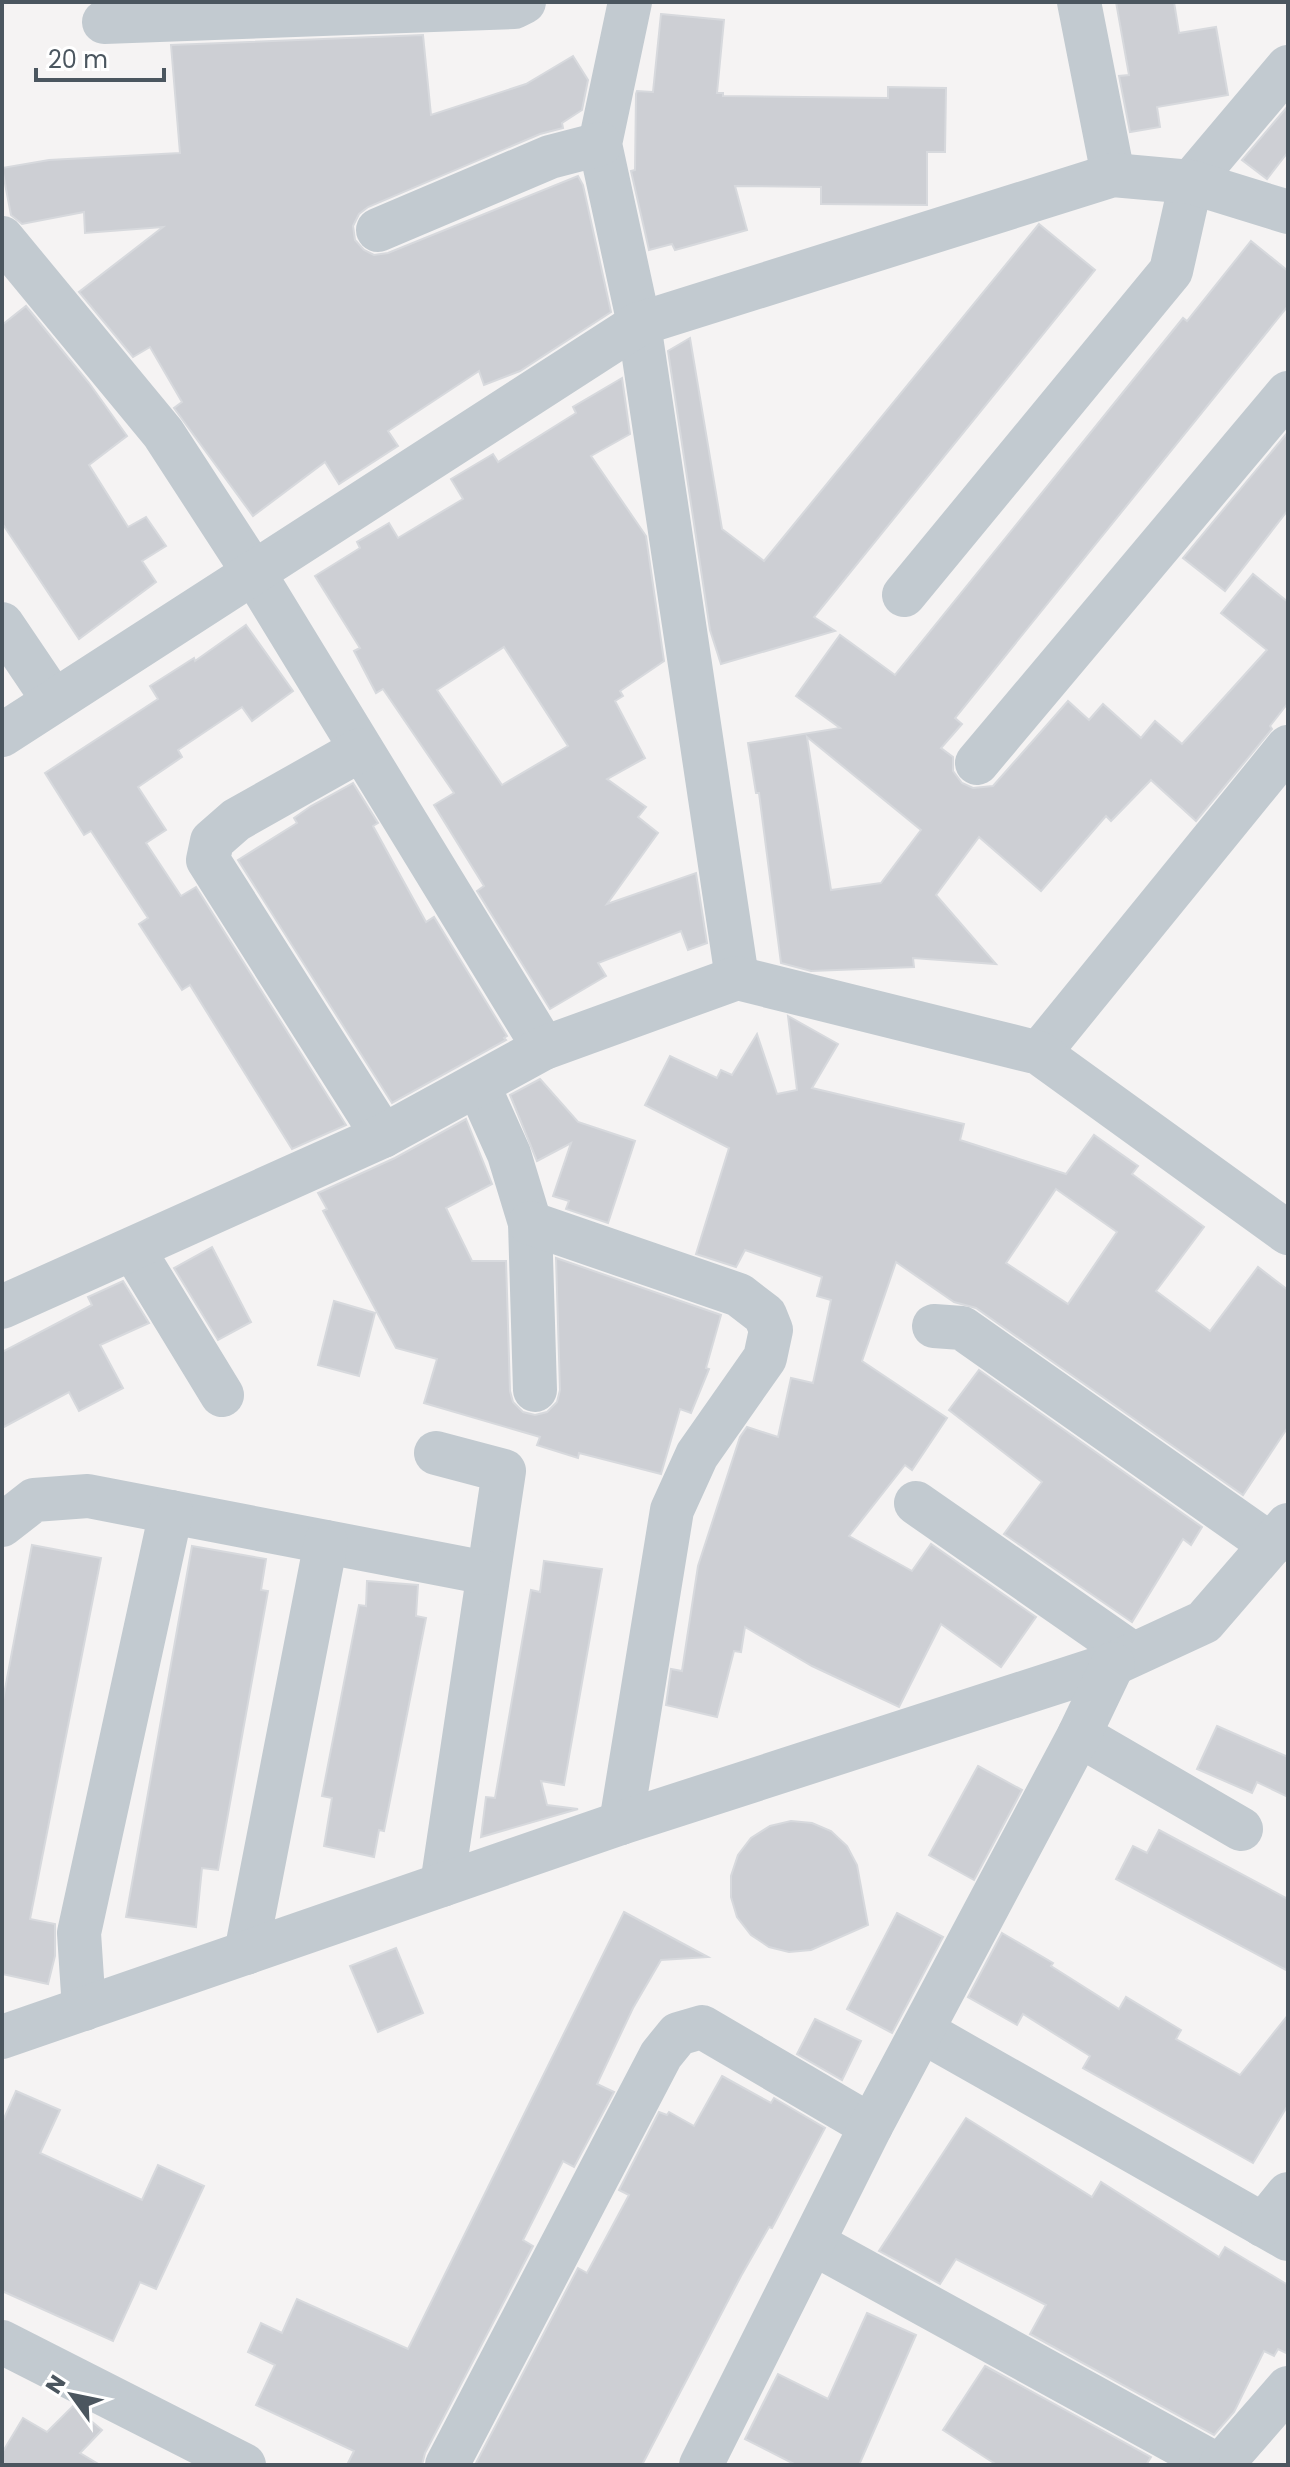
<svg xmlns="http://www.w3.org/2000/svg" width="1290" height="2467" viewBox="0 0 1290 2467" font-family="Poppins,sans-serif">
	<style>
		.building { fill: #cdcfd4; stroke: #d7d9dd; stroke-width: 2; fill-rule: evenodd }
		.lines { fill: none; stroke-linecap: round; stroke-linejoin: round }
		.minor { stroke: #c2cad0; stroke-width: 44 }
	</style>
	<rect width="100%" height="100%" fill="#f5f3f3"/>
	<g class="building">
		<polygon points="1116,2 1174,2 1179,33 1216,27 1228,95 1157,107 1160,127 1130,132 1119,76 1129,75"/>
		<polygon points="661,14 724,20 717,93 723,93 723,96 888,98 888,87 946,88 945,152 927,152 927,205 821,204 821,187 735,186 747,230 675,250 672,244 649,250 631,171 635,170 636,94 637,91 653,92"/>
		<polygon points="423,35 431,115 526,84 573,56 588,80 582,110 562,123 563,128 540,134 368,207 359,214 353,226 355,240 364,250 374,255 388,253 578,176 583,185 611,312 520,371 484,385 479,371 388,431 398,446 339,484 325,462 253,516 174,408 182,402 150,347 133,357 79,292 163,227 85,233 84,212 22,224 11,215 2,168 49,160 180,153 171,45"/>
		<polygon points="1288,106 1288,152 1267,179 1242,160"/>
		<polygon points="1039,224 1095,270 814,617 835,631 721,664 710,630 668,351 690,338 722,529 764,561"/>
		<path d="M1251 241 1288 271V306L955 718 962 724 941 748 953 757V771L962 783 973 788 993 786 1068 701 1089 720 1103 704 1141 738 1155 721 1182 744 1267 650 1221 613 1253 574 1288 602V703L1270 726 1272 729 1196 821 1151 780 1111 821 1106 816 1041 891 979 837 936 895 996 964 913 958 914 967 811 971 781 963 759 793H756L748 743 840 728 796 696 840 635 895 675 1183 318 1187 321ZM807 737 921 830 881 883 831 890Z"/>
		<polygon points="26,306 89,383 127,436 89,465 128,527 146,517 166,546 142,561 156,582 79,639 2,523 2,325"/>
		<path d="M622 378 630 434 591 456 646 536 664 661 620 691 623 696 615 701 645 758 607 779 646 807 638 817 658 833 607 904 696 873 707 943 688 950 681 931 598 963 606 976 550 1009 477 891 484 886 434 805 454 793 383 689 376 693 354 651 360 648 315 576 360 548 357 542 389 523 398 538 463 499 451 479 493 454 498 462 576 413 573 407ZM504 647 568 746 502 785 437 690Z"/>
		<polygon points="1288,432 1288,510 1225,591 1183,558"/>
		<polygon points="246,625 293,691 252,721 242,707 178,750 182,757 138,787 166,830 146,843 181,896 196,887 346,1125 292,1149 190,985 182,990 139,924 148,918 91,831 84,835 45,773 158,699 150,686 194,658 195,661"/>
		<polygon points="353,783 378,823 373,826 426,922 434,917 507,1036 504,1038 506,1040 392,1103 238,860 297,823 294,818 311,806"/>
		<path d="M788 1016 838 1044 812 1088 964 1124 960 1140 1066 1174 1094 1135 1138 1166 1132 1174 1204 1227 1156 1291 1210 1331 1258 1267 1288 1290V1427L1243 1495 976 1308 954 1302 896 1262 862 1361 947 1418 912 1470 905 1465 849 1536 912 1571 931 1544 1036 1617 1001 1667 941 1624 899 1707 812 1666 745 1627 741 1652 734 1651 717 1717 666 1705 671 1669 682 1671 698 1566 740 1437 747 1427 778 1437 791 1378 813 1383 831 1300 817 1296 822 1277 745 1250 736 1267 696 1254 729 1148 645 1105 670 1056 717 1078 721 1070 732 1075 757 1034 777 1094 797 1090ZM1056 1189 1117 1232 1068 1304 1006 1263Z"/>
		<polygon points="540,1079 578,1122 635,1141 608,1223 566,1209 569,1201 553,1196 571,1143 537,1161 510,1095"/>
		<polygon points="466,1119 492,1184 446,1208 472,1261 506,1261 510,1391 513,1402 523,1412 535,1415 547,1412 557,1402 560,1390 556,1258 721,1315 706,1368 709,1369 691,1413 680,1409 661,1474 579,1453 578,1458 537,1445 540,1437 424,1403 437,1359 396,1348 323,1211 327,1209 318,1193 395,1158"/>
		<polygon points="212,1247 251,1322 218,1340 174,1268"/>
		<polygon points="123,1281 149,1323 100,1345 123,1388 79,1411 69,1392 2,1428 2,1352 92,1305 88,1297"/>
		<polygon points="334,1301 375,1313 359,1376 318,1365"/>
		<polygon points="979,1370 1202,1527 1191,1545 1183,1539 1132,1622 1004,1534 1042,1482 949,1410"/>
		<polygon points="32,1545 101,1558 30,1919 55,1924 55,1956 48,1984 2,1974 2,1705"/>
		<polygon points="192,1546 266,1559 261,1590 268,1591 218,1870 202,1868 196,1927 126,1917"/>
		<polygon points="544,1561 602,1569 564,1785 541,1781 547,1805 578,1809 481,1837 486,1797 495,1798 531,1590 540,1592"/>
		<polygon points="367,1581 418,1585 416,1616 426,1618 384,1831 379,1830 374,1857 324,1846 332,1798 322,1796 359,1605 366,1606"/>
		<polygon points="1217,1726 1288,1757 1288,1797 1257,1782 1252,1793 1197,1769"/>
		<polygon points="978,1766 1022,1790 974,1880 929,1855"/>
		<polygon points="791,1821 812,1823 831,1831 847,1846 857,1865 868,1925 811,1950 789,1952 769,1947 751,1935 737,1917 731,1897 731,1876 738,1855 751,1838 770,1826"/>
		<polygon points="1159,1830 1288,1899 1288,1971 1116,1879 1133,1846 1147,1853"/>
		<polygon points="624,1912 708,1957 661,1960 633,2008 597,2084 614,2092 574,2167 563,2161 523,2240 533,2246 425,2453 422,2465 347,2465 354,2451 256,2405 275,2365 248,2352 261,2323 282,2333 297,2299 408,2349"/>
		<polygon points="897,1913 943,1937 892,2033 847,2009"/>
		<polygon points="1002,1933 1053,1963 1051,1966 1119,2009 1126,1997 1181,2030 1176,2039 1240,2075 1288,2015 1288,2105 1253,2163 1083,2068 1090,2056 1023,2014 1017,2025 968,1997"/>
		<polygon points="396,1948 423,2013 378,2032 350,1966"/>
		<polygon points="815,2019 861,2041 842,2080 797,2054"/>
		<polygon points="722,2076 771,2103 774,2098 825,2128 772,2228 769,2227 741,2276 642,2465 475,2465 578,2268 587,2273 629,2195 619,2190 659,2112 667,2115 669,2112 694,2126"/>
		<polygon points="16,2091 60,2110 40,2153 142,2200 158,2165 204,2186 156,2289 140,2282 113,2341 2,2291 2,2123"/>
		<polygon points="966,2118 1092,2197 1101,2182 1219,2257 1225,2247 1288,2285 1288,2354 1278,2349 1274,2356 1264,2351 1234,2412 1214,2435 1030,2334 1046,2305 956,2259 940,2284 879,2251"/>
		<polygon points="867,2313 916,2335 859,2465 796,2465 745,2439 778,2374 828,2399"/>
		<polygon points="985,2366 987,2367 1151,2457 1146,2465 997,2465 943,2430"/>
		<polygon points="73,2406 102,2430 80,2453 100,2465 2,2465 2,2453 23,2418 47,2432"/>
	</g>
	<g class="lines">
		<g class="minor">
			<polyline points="630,2 600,144 639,324 737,978"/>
			<polyline points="1079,2 1113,175"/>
			<polyline points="104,22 514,7 524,2"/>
			<polyline points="378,230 550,157 600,144"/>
			<polyline points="2,238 163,433 252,570 544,1048"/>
			<polyline points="904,595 1171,271 1191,182 1288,67"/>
			<polyline points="2,624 54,701"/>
			<polyline points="2,735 639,324 1113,175 1191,182 1288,212"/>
			<polyline points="360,750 236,820 212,841 208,860 383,1136"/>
			<polyline points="977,763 1288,393"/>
			<polyline points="1039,1053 1288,747"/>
			<polyline points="478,1085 509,1154 530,1223 535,1390"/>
			<polyline points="530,1223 739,1295 765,1315 771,1330 765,1358 697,1455 672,1510 621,1823"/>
			<polyline points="133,1249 222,1395"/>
			<polyline points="2,1307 383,1136 544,1048 737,978 1039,1053 1288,1233"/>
			<polyline points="934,1326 962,1328 1271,1545"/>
			<polyline points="436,1453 504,1471 442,1885"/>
			<polyline points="916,1503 1133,1654"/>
			<polyline points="2,1525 34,1500 88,1496 487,1573"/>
			<polyline points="1079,1735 1241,1829"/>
			<polyline points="246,1953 326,1542"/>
			<polyline points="84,2009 79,1933 171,1512"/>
			<polyline points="922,2031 1288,2239"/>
			<polyline points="2,2037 621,1823 1113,1664 1204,1622 1288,1525"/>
			<polyline points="1263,2225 1288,2194"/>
			<polyline points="813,2243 1217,2465"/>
			<polyline points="2,2342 244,2465"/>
			<polyline points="447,2465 661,2055 678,2034 702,2027 871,2126"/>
			<polyline points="701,2465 871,2126 1079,1735 1113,1664"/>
			<polyline points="1221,2465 1288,2388"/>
		</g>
	</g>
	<rect width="1290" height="2467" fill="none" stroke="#4b565f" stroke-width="8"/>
	<g transform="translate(72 2395) rotate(303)" stroke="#ffffff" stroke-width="6" paint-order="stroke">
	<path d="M0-6L14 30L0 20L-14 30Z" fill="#4b565f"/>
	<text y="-12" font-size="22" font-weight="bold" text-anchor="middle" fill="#4b565f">N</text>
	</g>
	<path d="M36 68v12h128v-12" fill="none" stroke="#4b565f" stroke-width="4"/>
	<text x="48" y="68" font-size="24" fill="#4b565f" stroke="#ffffff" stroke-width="6" paint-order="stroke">20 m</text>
</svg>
